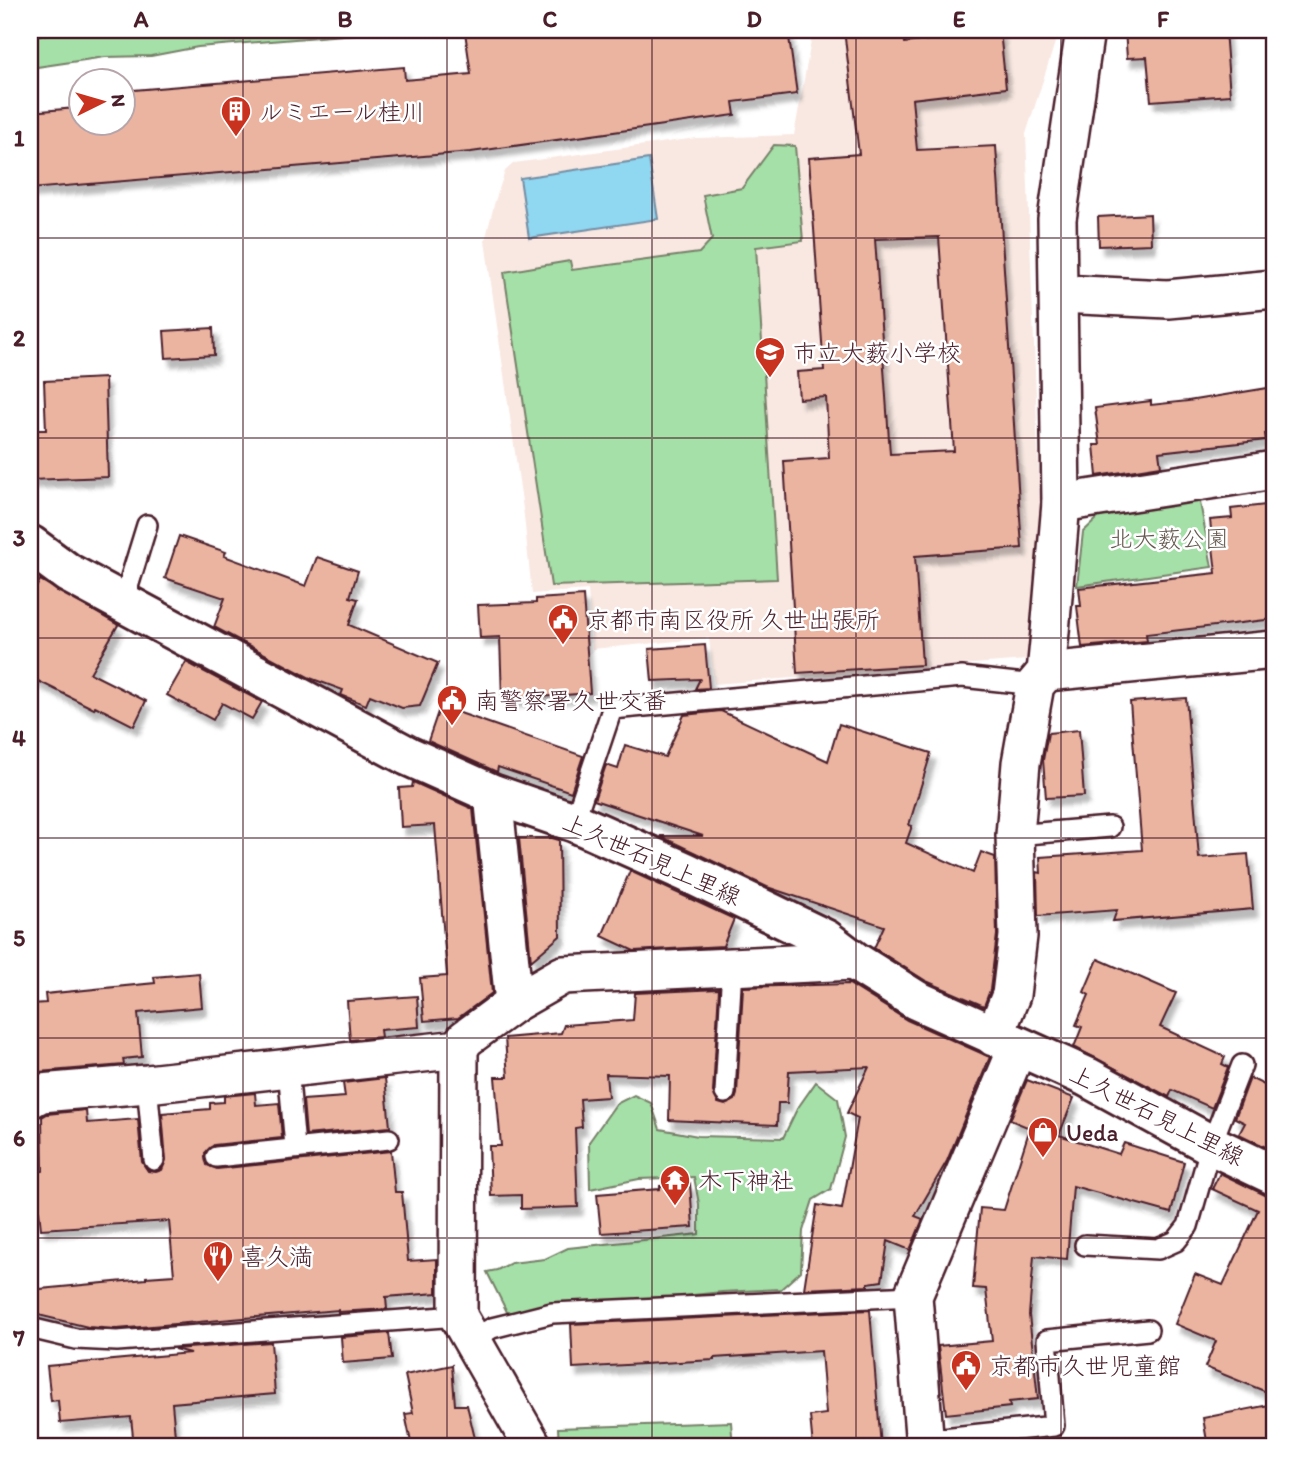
<svg xmlns="http://www.w3.org/2000/svg" width="1304" height="1477" viewBox="0 0 1304 1477" font-family="Itim,'Klee One',sans-serif">
	<style>
		.built { fill: #f9e8e2 }
		.green { fill: #a4e0a7; stroke: #778069; stroke-width: 2 }
		.water { fill: #90d7f1; stroke: #748da2; stroke-width: 2 }
		.building { fill: #ebb4a0; stroke: #4a1f2b; stroke-width: 2; fill-rule: evenodd; filter: url(#shadow) }
		.lines { fill: none; stroke-linecap: round; stroke-linejoin: round }
		.lane-casing { stroke: #4a1f2b; stroke-width: 24 }
		.street-casing { stroke: #4a1f2b; stroke-width: 42 }
		.secondary-casing { stroke: #4a1f2b; stroke-width: 44 }
		.lane { stroke: #fff; stroke-width: 19 }
		.street { stroke: #fff; stroke-width: 37 }
		.secondary { stroke: #fff; stroke-width: 38 }
		.grid { fill: none; stroke: #4a1f2b; stroke-width: 2; stroke-opacity: 0.55 }
		.labels { text-anchor: middle; dominant-baseline: central; stroke-width: 5; stroke-linejoin: round; paint-order: stroke }
		.poi-label { font-size: 24px; fill: #4a1f2b; stroke: #fff; text-anchor: start }
		.park-label { font-size: 24px; fill: #655950; stroke: #fff }
		.street-label { font-size: 24px; fill: #4a1f2b; stroke: #fff }
		.neatline { fill: none; stroke: #4a1f2b; stroke-width: 2.5 }
		.grid-label { font-size: 23px; text-anchor: middle; font-weight: bold; fill: #4a1f2b }
	</style>
	<defs>
		<filter id="shadow"><feDropShadow dx="4.5" dy="8" stdDeviation="2" flood-color="#0004"/></filter>
	</defs>
	<rect width="100%" height="100%" fill="#fff"/>
	<filter id="ink" filterUnits="userSpaceOnUse"><feTurbulence type="fractalNoise" baseFrequency=".0143" numOctaves="2"/><feDisplacementMap in="SourceGraphic" scale="14" xChannelSelector="R" yChannelSelector="G"/><feConvolveMatrix kernelMatrix="1 2 1 2 8 2 1 2 1" color-interpolation-filters="sRGB"/></filter>
	<g filter="url(#ink)">
		<polygon class="built" points="813,30 1059,30 1026,134 1041,529 1027,660 714,684 709,638 592,649 588,590 532,594 524,516 485,241 495,201 505,171 514,163 696,138 794,135"/>
		<g class="green">
			<polygon points="99,30 405,30 198,47 151,56 105,57 30,68 30,36"/>
			<polygon points="774,145 795,146 803,241 756,247 777,579 551,586 504,272 570,261 572,270 699,253 712,239 703,195 742,188"/>
			<polygon points="1199,497 1212,567 1077,586 1083,532 1100,516"/>
			<polygon points="816,1082 838,1099 845,1137 831,1189 813,1200 803,1231 801,1271 781,1289 722,1292 510,1314 507,1312 487,1272 497,1270 511,1263 545,1259 568,1248 699,1234 699,1204 694,1177 639,1179 590,1189 589,1142 616,1104 634,1095 651,1103 660,1129 698,1136 783,1138 797,1109"/>
			<polygon points="731,1422 733,1447 559,1447 558,1428"/>
		</g>
		<polygon class="water" points="649,159 658,219 529,238 520,178"/>
		<g class="building">
			<polygon points="484,30 788,30 797,94 733,102 735,115 471,152 30,189 30,112 76,108 74,95 80,95 80,122 122,122 122,91 404,67 405,80 471,74 465,32"/>
			<path d="M844 30H903L905 43 1000 31 1006 88 912 99 917 150 996 146 1022 548 915 556 922 665 797 673 784 461 829 458 826 397 799 399 797 372 824 370 809 158 859 154ZM939 237 954 451 890 454 875 239Z"/>
			<polygon points="1125,30 1225,30 1230,95 1151,101 1147,57 1127,58"/>
			<polygon points="1150,214 1151,244 1099,246 1098,217"/>
			<polygon points="213,328 214,355 166,358 164,331"/>
			<polygon points="105,378 108,477 30,480 30,430 46,430 44,381"/>
			<polygon points="1274,387 1274,433 1265,434 1266,440 1159,452 1161,466 1097,476 1094,445 1100,445 1095,408 1151,401 1151,405 1188,401"/>
			<polygon points="1274,504 1274,619 1146,634 1147,641 1082,647 1077,606 1081,606 1079,588 1216,573 1210,520 1232,518 1231,509"/>
			<polygon points="179,536 226,552 224,556 306,586 317,557 358,571 350,597 358,599 349,625 438,663 420,706 402,708 370,695 366,705 341,695 343,690 310,678 214,627 225,598 165,578"/>
			<polygon points="40,580 118,625 90,673 146,701 134,726 95,706 94,709 30,677 30,599"/>
			<polygon points="583,596 590,693 502,700 500,637 480,638 478,605 536,603 536,599"/>
			<polygon points="705,645 709,688 695,689 700,679 652,681 649,649"/>
			<polygon points="186,662 262,702 252,719 222,703 213,720 167,695"/>
			<polygon points="1186,698 1199,858 1248,854 1253,909 1113,921 1117,910 1038,916 1037,872 1041,873 1040,857 1142,850 1130,702"/>
			<polygon points="440,706 583,756 571,792 498,767 497,772 428,741"/>
			<polygon points="721,711 828,761 839,724 931,753 909,825 912,826 906,843 973,873 981,852 995,857 997,935 990,990 984,1006 926,981 874,948 884,926 767,887 660,836 703,836 594,800 606,765 618,769 625,745 665,757 684,715"/>
			<polygon points="1079,730 1084,796 1046,798 1043,760 1048,733"/>
			<polygon points="413,782 473,809 492,993 458,1018 424,1021 420,978 447,976 435,825 401,827 399,788 412,787"/>
			<polygon points="519,838 552,838 559,840 560,936 531,961"/>
			<polygon points="630,871 734,919 723,946 634,951 602,936"/>
			<polygon points="1098,959 1176,993 1160,1027 1225,1057 1222,1064 1228,1067 1212,1108 1172,1090 1169,1097 1074,1047 1082,1027 1076,1025 1089,995 1084,992"/>
			<polygon points="199,973 202,1007 138,1013 142,1057 123,1059 124,1065 38,1072 37,1069 30,1069 30,1004 46,1003 45,994 155,983 154,977"/>
			<polygon points="849,984 907,1020 990,1057 947,1161 915,1216 923,1219 910,1250 888,1241 882,1281 868,1283 868,1286 804,1289 817,1205 842,1209 858,1118 847,1113 869,1067 789,1071 787,1103 778,1103 777,1125 669,1120 670,1076 606,1074 608,1097 580,1099 582,1127 575,1128 578,1207 521,1209 521,1195 491,1196 489,1146 501,1146 495,1077 508,1077 505,1038 561,1033 564,1025 633,1020 635,993 719,989 713,1092 718,1103 725,1105 735,1100 737,1094 743,987"/>
			<polygon points="417,996 419,1027 380,1030 381,1037 350,1040 347,1001"/>
			<polygon points="1274,1064 1274,1151 1239,1134 1245,1123 1235,1118 1250,1078 1264,1085"/>
			<polygon points="385,1078 390,1127 306,1135 303,1100 345,1097 343,1083"/>
			<polygon points="1027,1080 1074,1098 1059,1135 1119,1154 1124,1143 1184,1162 1171,1213 1073,1186 1067,1259 1034,1256 1029,1315 1038,1399 1009,1402 1010,1407 946,1414 938,1346 992,1341 986,1289 973,1288 980,1208 1004,1210 1030,1128 1010,1120"/>
			<polygon points="255,1093 256,1105 279,1103 282,1138 214,1145 205,1153 207,1165 217,1169 391,1151 395,1192 402,1192 408,1261 437,1259 437,1293 386,1297 387,1309 338,1312 338,1310 117,1329 88,1327 30,1313 30,1290 146,1279 146,1277 174,1275 169,1221 41,1229 39,1211 30,1212 30,1173 43,1171 42,1117 47,1114 86,1110 87,1123 138,1119 142,1162 148,1171 156,1172 162,1170 166,1160 162,1113 210,1109 210,1103 224,1102 224,1096"/>
			<polygon points="1220,1173 1265,1195 1274,1197 1274,1395 1205,1367 1216,1341 1175,1324 1195,1274 1223,1285 1258,1210 1212,1189"/>
			<polygon points="690,1183 693,1227 601,1233 597,1194 660,1189 660,1186"/>
			<polygon points="870,1310 881,1447 837,1447 837,1445 813,1447 810,1416 826,1414 821,1351 714,1358 714,1360 573,1368 571,1324"/>
			<polygon points="389,1333 392,1359 343,1363 341,1337"/>
			<polygon points="271,1342 275,1394 172,1403 176,1447 134,1447 131,1417 60,1423 58,1400 51,1401 47,1366 190,1353 174,1349"/>
			<polygon points="452,1365 455,1405 467,1405 477,1447 412,1447 405,1414 413,1413 405,1375"/>
			<polygon points="1274,1404 1274,1447 1208,1447 1203,1418"/>
		</g>
		<g class="lines">
			<g class="lane-casing">
				<g id="lane">
					<polyline points="123,603 147,525"/>
					<polyline points="574,822 612,709 962,677 1035,685"/>
					<polyline points="1015,835 1110,827"/>
					<polyline points="288,1068 295,1147"/>
					<polyline points="147,1084 154,1160"/>
					<polyline points="725,1093 732,967"/>
					<polyline points="216,1157 389,1139"/>
					<polyline points="1085,1245 1158,1249 1176,1241 1188,1226 1211,1145 1242,1065"/>
					<polyline points="30,1328 76,1339 117,1341 458,1316"/>
					<polyline points="472,1340 492,1328 552,1313 913,1296"/>
					<polyline points="924,1440 1054,1426 1047,1340 1148,1330"/>
				</g>
			</g>
			<g class="street-casing">
				<g id="street">
					<polyline points="1059,294 1168,299 1274,289"/>
					<polyline points="1061,503 1274,470"/>
					<polyline points="1046,672 1274,650"/>
					<polyline points="493,794 514,1003"/>
					<polyline points="994,1037 1011,995 1018,936 1015,835 1021,763 1035,685 1046,672 1050,632 1061,503 1057,219 1085,30"/>
					<polyline points="30,1099 41,1093 147,1084 459,1049"/>
					<polyline points="533,1447 458,1316 459,1049 465,1039 514,1003 563,975 854,961"/>
					<polyline points="925,1447 913,1296 1018,1047"/>
				</g>
			</g>
			<g class="secondary-casing">
				<polyline id="secondary" points="30,545 68,573 408,756 493,794 574,822 686,872 825,939 854,961 916,1000 1087,1077 1211,1145 1274,1175"/>
			</g>
			<use href="#lane" class="lane"/>
			<use href="#street" class="street"/>
			<use href="#secondary" class="secondary"/>
		</g>
	</g>
	<path class="grid" d="M243 30V1447M447 30V1447M652 30V1447M856 30V1447M1061 30V1447M30 238H1274M30 438H1274M30 638H1274M30 838H1274M30 1038H1274M30 1238H1274"/>
	<defs>
		<g id="building-pin" transform="scale(1.575)"><path d="M0 17L-7.5 6A9.5 9.5 0 1 1 7.5 6Z" fill="#c8321e" stroke="#fff"/><path d="M-4-6H4V6H1V3H-1V6H-4ZM-2.5-4.3h1.7v1.8h-1.7ZM.8-4.3h1.7v1.8H.8ZM-2.5-1h1.7V.8h-1.7ZM.8-1h1.7V.8H.8Z" fill="#fff"/></g>
		<g id="school-pin" transform="scale(1.575)"><path d="M0 17L-7.5 6A9.5 9.5 0 1 1 7.5 6Z" fill="#c8321e" stroke="#fff"/><path d="M0-5L7-2L0 1L-7-2ZM-4 1L0 2.5L4 1V4Q0 6-4 4Z" fill="#fff"/></g>
		<g id="civic-pin" transform="scale(1.575)"><path d="M0 17L-7.5 6A9.5 9.5 0 1 1 7.5 6Z" fill="#c8321e" stroke="#fff"/><path d="M-.6-6.5H3V-4.5H.6V-3L4-1V1h2V6H-6V1h2V-1L-.6-3ZM-1.2 2.5V6h2.4V2.5Z" fill="#fff"/></g>
		<g id="shop-pin" transform="scale(1.575)"><path d="M0 17L-7.5 6A9.5 9.5 0 1 1 7.5 6Z" fill="#c8321e" stroke="#fff"/><path d="M-5-2.5h2.3a2.7 3.5 0 0 1 5.4 0H5L5.5 6h-11ZM-1.5-2.5h3a1.5 2.3 0 0 0-3 0Z" fill="#fff"/></g>
		<g id="temple-pin" transform="scale(1.575)"><path d="M0 17L-7.5 6A9.5 9.5 0 1 1 7.5 6Z" fill="#c8321e" stroke="#fff"/><path d="M0-6L5-2H3V0L6.5 2.5H4V6H1.5V3h-3V6H-4V2.5H-6.5L-3 0V-2H-5Z" fill="#fff"/></g>
		<g id="restaurant-pin" transform="scale(1.575)"><path d="M0 17L-7.5 6A9.5 9.5 0 1 1 7.5 6Z" fill="#c8321e" stroke="#fff"/><path d="M-5-6h1v4h1v-4h1v4h1v-4h1v5L-1.5 .5V6h-2V.5L-5-1ZM5-6V6H3V1.5H1.5Q1.5-4 5-6Z" fill="#fff"/></g>
	</defs>
	<g fill-rule="evenodd">
		<use href="#building-pin" x="236" y="111"/>
		<use href="#school-pin" x="770" y="352"/>
		<use href="#civic-pin" x="563" y="619"/>
		<use href="#civic-pin" x="452" y="700"/>
		<use href="#shop-pin" x="1043" y="1132"/>
		<use href="#temple-pin" x="675" y="1180"/>
		<use href="#restaurant-pin" x="218" y="1256"/>
		<use href="#civic-pin" x="966" y="1365"/>
	</g>
	<g class="labels">
		<g class="poi-label">
			<text x="259" y="111">ルミエール桂川</text>
			<text x="793" y="352">市立大薮小学校</text>
			<text x="586" y="619">京都市南区役所 久世出張所</text>
			<text x="475" y="700">南警察署久世交番</text>
			<text x="1066" y="1132">Ueda</text>
			<text x="698" y="1180">木下神社</text>
			<text x="241" y="1256">喜久満</text>
			<text x="989" y="1365">京都市久世児童館</text>
		</g>
		<g class="park-label">
			<text x="1169" y="538">北大薮公園</text>
		</g>
		<g class="street-label">
			<text transform="translate(652 859) rotate(24)">上久世石見上里線</text>
			<text transform="translate(1157 1115) rotate(27)">上久世石見上里線</text>
		</g>
	</g>
	<rect width="1304" height="1477" fill="none" stroke="#fff" stroke-width="77"/>
	<g transform="translate(102 102) rotate(85)"><circle r="33" fill="#ffffff" stroke="#b7a5aa" stroke-width="2"/>
	<path d="M0-5L12 26L0 18L-12 26Z" fill="#c8321e"/>
	<text y="-10" font-size="19" font-weight="bold" text-anchor="middle" fill="#4a1f2b">N</text>
	</g>
	<rect x="38" y="38" width="1228" height="1400" class="neatline"/>
	<g class="grid-label">
		<text x="141" y="27">A</text>
		<text x="345" y="27">B</text>
		<text x="550" y="27">C</text>
		<text x="754" y="27">D</text>
		<text x="959" y="27">E</text>
		<text x="1163" y="27">F</text>
		<text x="19" y="146">1</text>
		<text x="19" y="346">2</text>
		<text x="19" y="546">3</text>
		<text x="19" y="746">4</text>
		<text x="19" y="946">5</text>
		<text x="19" y="1146">6</text>
		<text x="19" y="1346">7</text>
	</g>
</svg>
